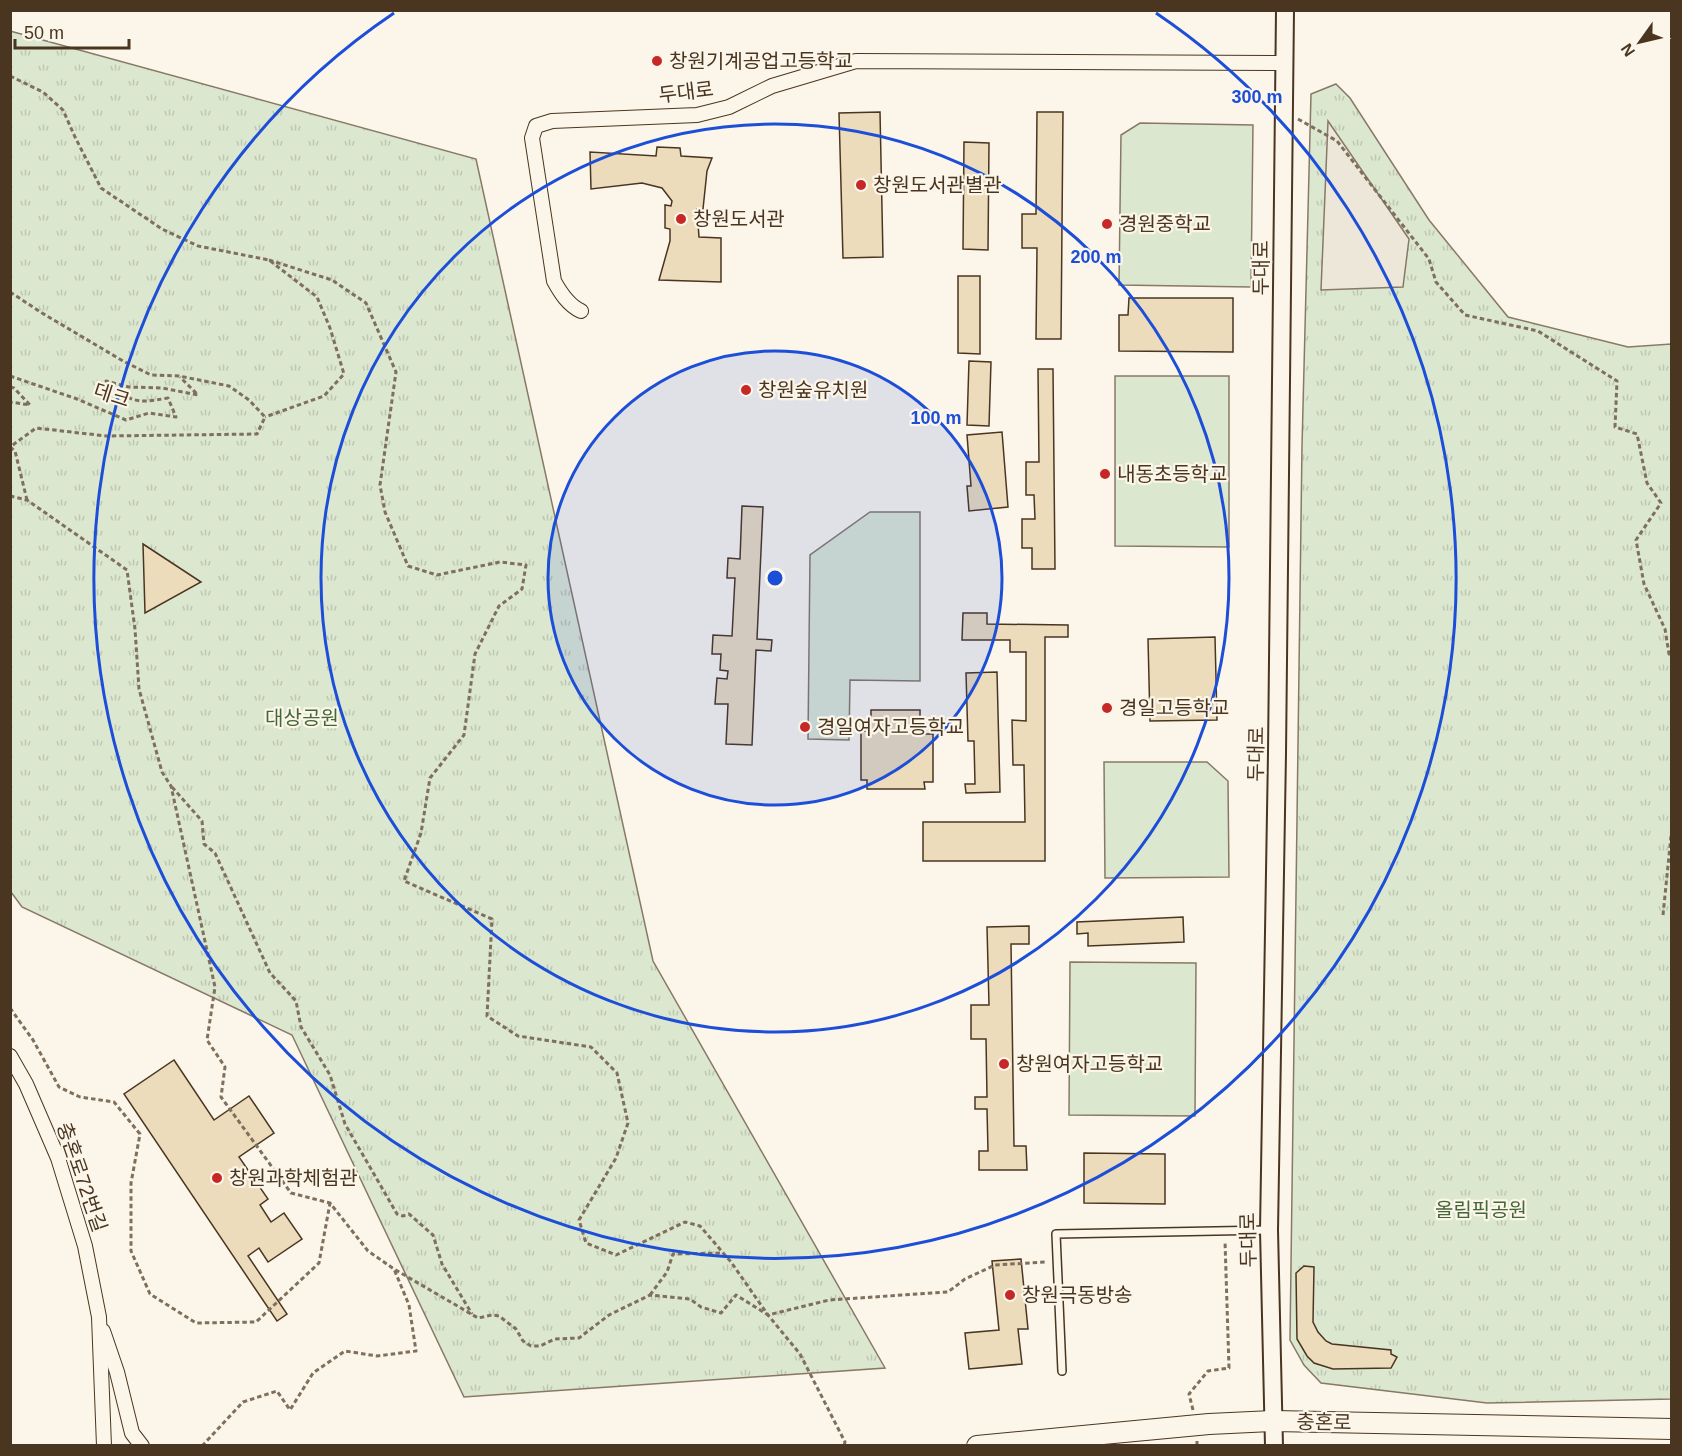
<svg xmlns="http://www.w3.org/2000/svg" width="1682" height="1456" viewBox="0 0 1682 1456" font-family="Arial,'Noto Sans KR',sans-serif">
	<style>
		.grass { fill: #dce7d0; stroke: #887966; stroke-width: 1.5 }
		.park { fill: url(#park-tufts); stroke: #887966; stroke-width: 1.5 }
		.parking { fill: #ede7d9; stroke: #887966; stroke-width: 1.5 }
		.building { fill: #ecdcbc; stroke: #4a3520; stroke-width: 1.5 }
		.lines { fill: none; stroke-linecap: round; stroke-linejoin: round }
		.service-casing { stroke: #4a3520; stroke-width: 10 }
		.minor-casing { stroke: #4a3520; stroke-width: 16 }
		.tertiary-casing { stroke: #4a3520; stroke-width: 20 }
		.secondary-casing { stroke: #4a3520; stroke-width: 22 }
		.path { stroke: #7f6f5c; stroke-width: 3; stroke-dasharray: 4.5 3; stroke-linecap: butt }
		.service { stroke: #fbf6e9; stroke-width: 7 }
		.minor { stroke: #fbf6e9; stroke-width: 14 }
		.tertiary { stroke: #fbf6e9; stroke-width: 16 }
		.secondary { stroke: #fbf6e9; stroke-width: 20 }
		.ring { fill: none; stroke: #1d4ed8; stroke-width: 3 }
		.poi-dot { fill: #c62828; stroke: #fbf6e9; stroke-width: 2 }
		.labels { text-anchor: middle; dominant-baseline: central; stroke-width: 4.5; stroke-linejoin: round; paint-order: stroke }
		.poi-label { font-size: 20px; fill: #4a3520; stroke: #fbf6e9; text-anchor: start }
		.street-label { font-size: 20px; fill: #4a3520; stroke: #fbf6e9 }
		.park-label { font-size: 20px; fill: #436837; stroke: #fbf6e9 }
		.centre { fill: #1d4ed8; stroke: #fbf6e9; stroke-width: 3 }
		.ring-label { font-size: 18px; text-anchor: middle; font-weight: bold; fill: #1d4ed8; stroke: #fbf6e9; stroke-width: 4.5; stroke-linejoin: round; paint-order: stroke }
	</style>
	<defs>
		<pattern id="park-tufts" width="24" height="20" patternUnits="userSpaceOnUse" patternTransform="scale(1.5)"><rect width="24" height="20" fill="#dce7d0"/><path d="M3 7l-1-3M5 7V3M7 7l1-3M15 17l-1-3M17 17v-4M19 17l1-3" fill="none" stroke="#bec7b2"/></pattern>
	</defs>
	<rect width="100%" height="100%" fill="#fbf6e9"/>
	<g class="grass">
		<polygon points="1140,123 1253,125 1251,287 1119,285 1121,135"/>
		<polygon points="1115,376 1229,376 1229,547 1115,546"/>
		<polygon points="870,512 920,512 920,681 850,680 849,740 808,739 810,555"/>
		<polygon points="1104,762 1207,762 1228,781 1229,877 1105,878"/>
		<polygon points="1070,962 1196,963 1195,1116 1069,1115"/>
	</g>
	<g class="park">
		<polygon points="10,31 476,159 653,961 885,1368 464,1397 292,1035 22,907 11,892"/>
		<polygon points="1336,84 1350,98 1429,220 1508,317 1628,347 1671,344 1671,1399 1487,1403 1321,1383 1304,1365 1290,1340 1302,446 1311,94"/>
	</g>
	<polygon class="parking" points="1328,121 1409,239 1403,287 1321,290"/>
	<g class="building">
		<polygon points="880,112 883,257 843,258 839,113"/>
		<polygon points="1037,112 1063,112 1061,339 1036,339 1037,248 1022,248 1022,214 1036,214"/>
		<polygon points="964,142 989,143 988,250 963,249"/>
		<polygon points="657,147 680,148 681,156 712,158 707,171 703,209 697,209 699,237 721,238 721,282 659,280 670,241 670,229 665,228 665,205 671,206 672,201 662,188 642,183 591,189 590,152 656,156"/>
		<polygon points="958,276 980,276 980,354 958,353"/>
		<polygon points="1129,298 1233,298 1233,352 1119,351 1119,315 1128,315"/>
		<polygon points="969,361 991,362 989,426 967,425"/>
		<polygon points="1038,369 1053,369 1055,569 1032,569 1032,548 1022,548 1022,519 1035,519 1034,495 1026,495 1026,462 1039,462"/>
		<polygon points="1002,432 1008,507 969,511 967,486 971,486 967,435"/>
		<polygon points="742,506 763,507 757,639 772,640 771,651 756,650 752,745 726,744 728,704 715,704 717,678 727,679 728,671 720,670 721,654 712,654 713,635 732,636 735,578 727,578 728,558 740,559"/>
		<polygon points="143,544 201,582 145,613"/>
		<polygon points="963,613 987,613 987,624 1068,625 1068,637 1045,637 1045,861 923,861 923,822 1025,822 1024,765 1013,765 1012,720 1026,721 1026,652 1010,652 1010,640 962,640"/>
		<polygon points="1215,637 1217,720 1150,721 1148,639"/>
		<polygon points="997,672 1000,792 966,793 965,784 975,784 974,741 968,741 966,673"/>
		<polygon points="871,710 920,710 920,734 933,734 933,782 924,782 925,789 867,789 867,780 861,780 861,731 871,731"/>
		<polygon points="1183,917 1184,942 1088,946 1088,933 1077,934 1077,922"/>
		<polygon points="1029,926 1029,944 1011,944 1014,1146 1026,1146 1027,1170 979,1170 979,1151 988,1151 987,1109 975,1109 975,1097 987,1097 986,1039 971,1039 971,1005 989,1005 987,927"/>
		<polygon points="174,1060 214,1120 249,1096 274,1133 239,1157 268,1199 260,1205 271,1222 284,1213 302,1239 268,1262 259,1248 248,1256 287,1314 277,1321 124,1094"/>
		<polygon points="1084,1153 1165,1154 1165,1204 1084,1203"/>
		<polygon points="1021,1259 1028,1329 1018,1329 1022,1364 969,1369 965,1333 999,1330 992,1261"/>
		<polygon points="1304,1266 1314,1267 1313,1322 1318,1332 1326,1341 1332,1344 1391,1350 1391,1354 1397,1357 1391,1368 1333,1369 1314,1363 1307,1356 1297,1339 1296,1273"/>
	</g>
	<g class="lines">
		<g class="service-casing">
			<polyline id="service" points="1062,1371 1056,1234 1269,1230"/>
		</g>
		<g class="minor-casing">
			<g id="minor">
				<path d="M581 311C568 305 560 292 554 281L532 138 536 126 552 121 697 115 729 107 772 86 856 61 1283 63"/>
				<polyline points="10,1056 26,1084 58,1158 85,1246 99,1317 104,1446"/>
				<polyline points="103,1331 117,1372 132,1433 142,1446"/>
			</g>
		</g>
		<g class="tertiary-casing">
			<polyline id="tertiary" points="1274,1446 1269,1230 1277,753 1285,10"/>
		</g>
		<g class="secondary-casing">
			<polyline id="secondary" points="977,1446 1209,1424 1274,1421 1672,1429"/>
		</g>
		<g class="path">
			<polyline points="10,76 43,92 63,110 75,137 101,188 162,229 198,246 269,260 317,297 330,328 344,374 324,396 265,417"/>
			<polyline points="1298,119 1337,141 1429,259 1436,282 1465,315 1538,331 1617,381 1615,427 1637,434 1647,483 1661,503 1636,540 1644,584 1665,629 1669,654 1672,655"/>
			<polyline points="269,260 332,280 366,303 396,372 380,485 385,512 408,566 437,575 500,562 526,565 522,589 499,606 475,654 464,735 430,778 421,833 404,881 492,919 487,1016 518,1036 591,1047 617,1073 628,1123 616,1158 579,1220 586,1243 616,1255 685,1222 700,1226 731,1262 768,1315 800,1354 845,1442 844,1446"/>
			<polyline points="10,292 42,313 123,361 151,375 179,376 229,386 249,400 265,417 257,434 106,436 36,428 10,447"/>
			<path d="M10 376 77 399 126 420 149 413 176 417 168 398C134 404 132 402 106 381L129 387 162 388 198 395 180 377"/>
			<polyline points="10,387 14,388 30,405 10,402"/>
			<polyline points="10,447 15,451 27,500"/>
			<polyline points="10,496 27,500 127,570 135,629 139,689 162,772 171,786 215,987 207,1040 225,1067 221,1097 291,1193 330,1203 368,1251 394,1269 478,1318 492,1315 499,1316 516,1329 523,1341 531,1346 540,1346 555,1339 579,1338 609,1315 650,1295 690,1299 701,1307 721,1313 736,1295 768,1315 829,1300 948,1292 965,1279 995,1265 1046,1262"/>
			<polyline points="172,787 202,821 204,844 215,853 270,973 296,1001 301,1027 330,1075 345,1124 397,1214 403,1216 409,1214 433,1235 442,1264 472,1314"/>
			<polyline points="1663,915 1672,826"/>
			<polyline points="10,1008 33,1040 59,1087 80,1097 114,1102 140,1134 131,1183 131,1251 150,1294 196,1323 256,1322 319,1263 330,1203"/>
			<polyline points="650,1295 667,1272 673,1254 723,1253"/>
			<polyline points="1193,1410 1189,1394 1208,1371 1229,1368 1225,1241"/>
			<polyline points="202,1446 243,1402 277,1391 290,1410 313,1373 345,1351 377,1356 416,1351 409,1305 394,1269"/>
			<polyline points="1189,1446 1197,1445 1197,1440"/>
		</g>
		<use href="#service" class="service"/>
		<use href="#minor" class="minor"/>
		<use href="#tertiary" class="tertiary"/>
		<use href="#secondary" class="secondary"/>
	</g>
	<circle cx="775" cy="578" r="227" fill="#1d4ed8" fill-opacity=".12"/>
	<g class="ring">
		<circle cx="775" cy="578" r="227"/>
		<circle cx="775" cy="578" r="454"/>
		<path d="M1156 13A681 681 0 1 1 394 13"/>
	</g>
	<g class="poi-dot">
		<circle cx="657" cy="61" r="6"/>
		<circle cx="861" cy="185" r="6"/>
		<circle cx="681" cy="219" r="6"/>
		<circle cx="1107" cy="224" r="6"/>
		<circle cx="746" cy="390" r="6"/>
		<circle cx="1105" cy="474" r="6"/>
		<circle cx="1107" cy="708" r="6"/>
		<circle cx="805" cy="727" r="6"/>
		<circle cx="1004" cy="1064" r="6"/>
		<circle cx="217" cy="1178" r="6"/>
		<circle cx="1010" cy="1295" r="6"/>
	</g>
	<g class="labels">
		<g class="poi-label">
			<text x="669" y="61">창원기계공업고등학교</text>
			<text x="873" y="185">창원도서관별관</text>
			<text x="693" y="219">창원도서관</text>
			<text x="1119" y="224">경원중학교</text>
			<text x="758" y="390">창원숲유치원</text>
			<text x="1117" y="474">내동초등학교</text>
			<text x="1119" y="708">경일고등학교</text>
			<text x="817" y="727">경일여자고등학교</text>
			<text x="1016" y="1064">창원여자고등학교</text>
			<text x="229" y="1178">창원과학체험관</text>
			<text x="1022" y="1295">창원극동방송</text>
		</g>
		<g class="street-label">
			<text transform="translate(686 92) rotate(-7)">두대로</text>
			<text transform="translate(1261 268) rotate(-90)">두대로</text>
			<text transform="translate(112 395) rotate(18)">데크</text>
			<text transform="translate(1256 754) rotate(-89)">두대로</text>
			<text transform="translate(82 1177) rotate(71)">충혼로72번길</text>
			<text transform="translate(1248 1240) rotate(-91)">두대로</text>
			<text transform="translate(1324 1422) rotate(1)">충혼로</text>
		</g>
		<g class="park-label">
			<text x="302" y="718">대상공원</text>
			<text x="1481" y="1210">올림픽공원</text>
		</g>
	</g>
	<circle cx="775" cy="578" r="9" class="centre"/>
	<g class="ring-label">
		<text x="1257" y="103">300 m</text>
		<text x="1096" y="263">200 m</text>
		<text x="936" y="424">100 m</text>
	</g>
	<rect width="1682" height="1456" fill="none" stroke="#4a3520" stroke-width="24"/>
	<g transform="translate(1640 42) rotate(236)" stroke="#fbf6e9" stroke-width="4.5" paint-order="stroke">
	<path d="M0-4.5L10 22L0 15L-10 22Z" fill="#4a3520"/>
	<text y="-9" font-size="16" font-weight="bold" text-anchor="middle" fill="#4a3520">N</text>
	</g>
	<path d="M15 39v9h114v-9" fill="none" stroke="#4a3520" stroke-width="3"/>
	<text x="24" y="39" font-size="18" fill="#4a3520" stroke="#fbf6e9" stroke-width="4.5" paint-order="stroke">50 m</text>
</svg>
